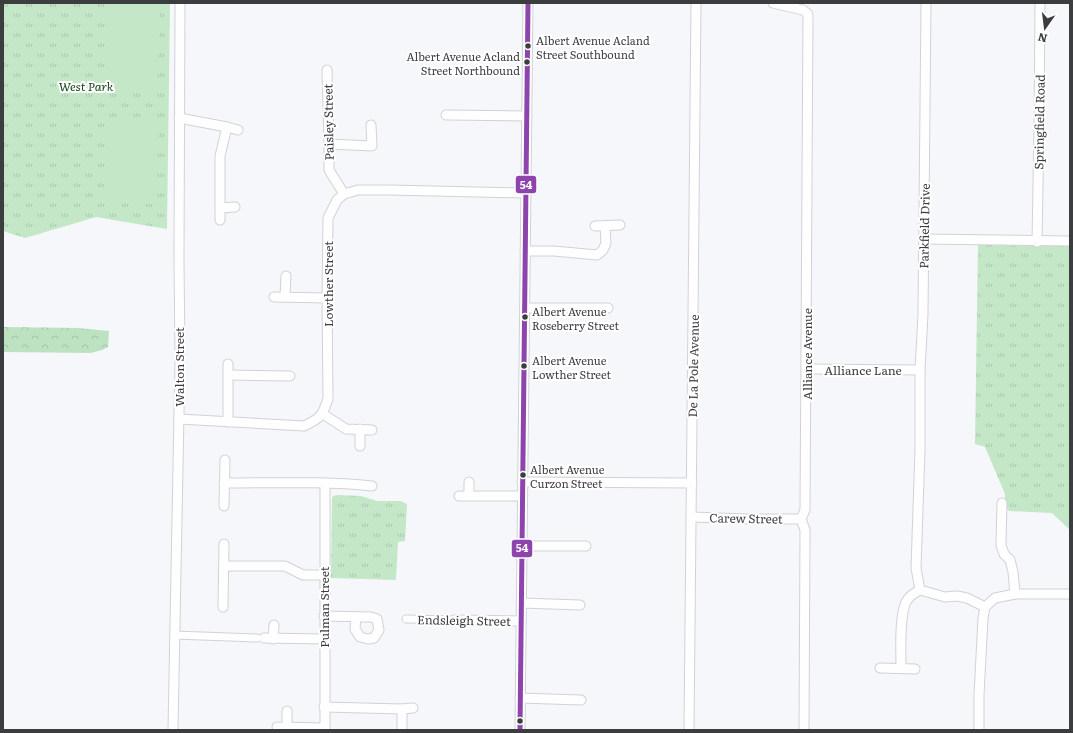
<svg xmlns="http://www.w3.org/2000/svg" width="1073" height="733" viewBox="0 0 1073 733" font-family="Literata,serif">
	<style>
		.forest { fill: url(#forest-crowns) }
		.park { fill: url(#park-tufts) }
		.pitch { fill: #c4e7c7 }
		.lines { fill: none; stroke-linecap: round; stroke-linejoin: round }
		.pedestrian-casing { stroke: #d1d2d6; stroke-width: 9 }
		.minor-casing { stroke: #d1d2d6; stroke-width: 11 }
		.pedestrian { stroke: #fefefe; stroke-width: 7 }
		.minor { stroke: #fefefe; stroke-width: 9 }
		.bus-1-casing { stroke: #fff; stroke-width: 8 }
		.bus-1 { stroke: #8e44ad; stroke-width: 5 }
		.bus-dot { fill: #3c3d3f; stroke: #fff; stroke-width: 1.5 }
		.labels { text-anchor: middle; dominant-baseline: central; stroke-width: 4; stroke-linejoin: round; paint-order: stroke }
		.bus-label { font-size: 11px; fill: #3c3d3f; stroke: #fff; text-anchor: start }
		.park-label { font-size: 12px; font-style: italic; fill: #16441a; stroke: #fff }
		.street-label { font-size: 12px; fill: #3c3d3f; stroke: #fff }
		.line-badge { stroke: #fff; stroke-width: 1.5 }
		.badge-label { font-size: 11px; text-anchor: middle; font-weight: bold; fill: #fff }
	</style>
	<defs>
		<pattern id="forest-crowns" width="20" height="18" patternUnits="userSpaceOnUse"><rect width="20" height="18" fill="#bde2c1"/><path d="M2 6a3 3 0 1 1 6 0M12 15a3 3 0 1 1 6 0" fill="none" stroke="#a3c3a7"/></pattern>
		<pattern id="park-tufts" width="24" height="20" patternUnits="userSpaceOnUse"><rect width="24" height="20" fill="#c4e7c7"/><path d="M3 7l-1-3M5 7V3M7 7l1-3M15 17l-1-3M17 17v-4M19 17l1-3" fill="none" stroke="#a9c7ac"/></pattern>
	</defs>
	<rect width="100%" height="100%" fill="#f5f7fb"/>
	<polygon class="forest" points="3,327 78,328 109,331 108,347 102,350 91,353 3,352"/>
	<g class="park">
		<polygon points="3,3 170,3 167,229 96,217 25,238 3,231"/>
		<polygon points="978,245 1070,246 1070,530 1052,513 1009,511 1005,506 1005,494 985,447 975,444"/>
		<polygon points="338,495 361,496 377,501 401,501 407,504 405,541 398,542 396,580 331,578 332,499 333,496"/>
	</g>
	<g class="pitch">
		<polygon points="107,3 160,3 157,91 105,91"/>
		<polygon points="105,117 159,119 156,204 103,202 106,148"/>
	</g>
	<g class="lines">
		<g class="pedestrian-casing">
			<g id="pedestrian">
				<polyline points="406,619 455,620"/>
				<polyline points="174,635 257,638"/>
			</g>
		</g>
		<g class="minor-casing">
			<g id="minor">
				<polyline points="773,3 803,10 808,14 805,510 801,519 805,530 804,730"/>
				<polyline points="926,3 923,314 920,370 920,450 916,568 920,590 945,597 957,596 967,598 985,607"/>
				<polyline points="327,70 329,144 329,170 344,194"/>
				<polyline points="446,115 527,116"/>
				<polyline points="179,118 227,127 238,130"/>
				<polyline points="329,144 372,146 371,125"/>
				<polyline points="220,208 235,207"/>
				<polyline points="220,220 220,156 227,127"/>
				<polyline points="595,226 620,225"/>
				<polyline points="924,239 1070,241"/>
				<polyline points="1037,242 1039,126 1040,3"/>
				<polyline points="525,251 554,251 597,255 603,250 606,243 605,226"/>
				<polyline points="285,296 286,276"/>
				<polyline points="274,297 327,298"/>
				<polyline points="525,308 608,308"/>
				<polyline points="807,369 920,370"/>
				<polyline points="229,375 290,376"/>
				<polyline points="323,414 346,429 372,430"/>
				<path d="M179 419 304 426C321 418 322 416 328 399L327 298 328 218 337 200 344 194 358 190H390L526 193"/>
				<polyline points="228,422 228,364"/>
				<polyline points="360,429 360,446"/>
				<polyline points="522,482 692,483"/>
				<path d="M224 483C274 483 324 481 372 486"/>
				<polyline points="469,495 469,482"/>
				<polyline points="459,496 522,496"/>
				<polyline points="1002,503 1001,545 1004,554 1010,560 1013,572 1015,594"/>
				<polyline points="224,506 225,460"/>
				<polyline points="692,517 748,519 801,519"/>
				<polyline points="522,546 586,546"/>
				<polyline points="224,566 285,566 303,575 325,575"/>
				<polyline points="521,603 580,605"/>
				<polyline points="223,607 224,544"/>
				<polyline points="324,616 371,617 377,619 379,630 374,638 368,639 360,637 355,629 356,617"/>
				<polyline points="455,620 521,621"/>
				<polyline points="264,638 324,639"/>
				<polyline points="273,639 274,625"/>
				<polyline points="880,668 915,669"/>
				<path d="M901 668C901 651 899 617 906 602 909 596 914 593 920 590"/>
				<polyline points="520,698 581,700"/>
				<polyline points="324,707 402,709 413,708"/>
				<polyline points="402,709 402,729"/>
				<polyline points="287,711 287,727"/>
				<polyline points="277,727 325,728"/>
				<polyline points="173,730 180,361 179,258 180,3"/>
				<polyline points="325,730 325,483"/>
				<polyline points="520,730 528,3"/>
				<polyline points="689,730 696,3"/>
				<polyline points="979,730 979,695 983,618 985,607 995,598 1015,594 1070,594"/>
			</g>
		</g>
		<use href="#pedestrian" class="pedestrian"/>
		<use href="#minor" class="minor"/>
		<g class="bus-1-casing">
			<polyline id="bus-1" points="520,730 528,3"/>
		</g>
		<use href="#bus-1" class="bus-1"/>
	</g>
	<g class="bus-dot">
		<circle cx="528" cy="46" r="3.5"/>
		<circle cx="527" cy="62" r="3.5"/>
		<circle cx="525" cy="317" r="3.5"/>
		<circle cx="524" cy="366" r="3.5"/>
		<circle cx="523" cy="475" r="3.5"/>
		<circle cx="520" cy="721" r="3.5"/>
	</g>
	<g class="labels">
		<g class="bus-label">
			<text x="536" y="40">Albert Avenue Acland<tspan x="536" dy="14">Street Southbound</tspan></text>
			<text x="520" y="56" text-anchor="end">Albert Avenue Acland<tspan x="520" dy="14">Street Northbound</tspan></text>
			<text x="532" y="311">Albert Avenue<tspan x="532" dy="14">Roseberry Street</tspan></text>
			<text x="532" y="360">Albert Avenue<tspan x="532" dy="14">Lowther Street</tspan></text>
			<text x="530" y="469">Albert Avenue<tspan x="530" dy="14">Curzon Street</tspan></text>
		</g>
		<g class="park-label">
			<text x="86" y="86">West Park</text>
		</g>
		<g class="street-label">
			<text transform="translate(328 122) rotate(-91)">Paisley Street</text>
			<text transform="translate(1039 122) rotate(-89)">Springfield Road</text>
			<text transform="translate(924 226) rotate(-89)">Parkfield Drive</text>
			<text transform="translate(328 284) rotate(-90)">Lowther Street</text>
			<text transform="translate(807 354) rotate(-90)">Alliance Avenue</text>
			<text transform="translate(693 366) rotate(-89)">De La Pole Avenue</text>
			<text transform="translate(179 367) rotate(-90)">Walton Street</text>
			<text x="863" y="370">Alliance Lane</text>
			<text transform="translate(746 518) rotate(1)">Carew Street</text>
			<text transform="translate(324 607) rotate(-90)">Pulman Street</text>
			<text transform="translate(464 620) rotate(1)">Endsleigh Street</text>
		</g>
	</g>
	<g class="line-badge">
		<rect x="515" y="175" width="22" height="19" rx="4" fill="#8e44ad"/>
		<rect x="511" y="539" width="22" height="19" rx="4" fill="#8e44ad"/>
	</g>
	<g class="badge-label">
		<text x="526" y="189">54</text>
		<text x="522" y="552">54</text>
	</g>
	<rect width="1073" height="733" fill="none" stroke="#3c3d3f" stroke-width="8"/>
	<g transform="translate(1045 28) rotate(194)" stroke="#ffffff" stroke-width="3" paint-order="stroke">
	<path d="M0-3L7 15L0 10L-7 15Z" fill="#3c3d3f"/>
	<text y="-6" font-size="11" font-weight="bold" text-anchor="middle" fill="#3c3d3f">N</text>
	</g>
</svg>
